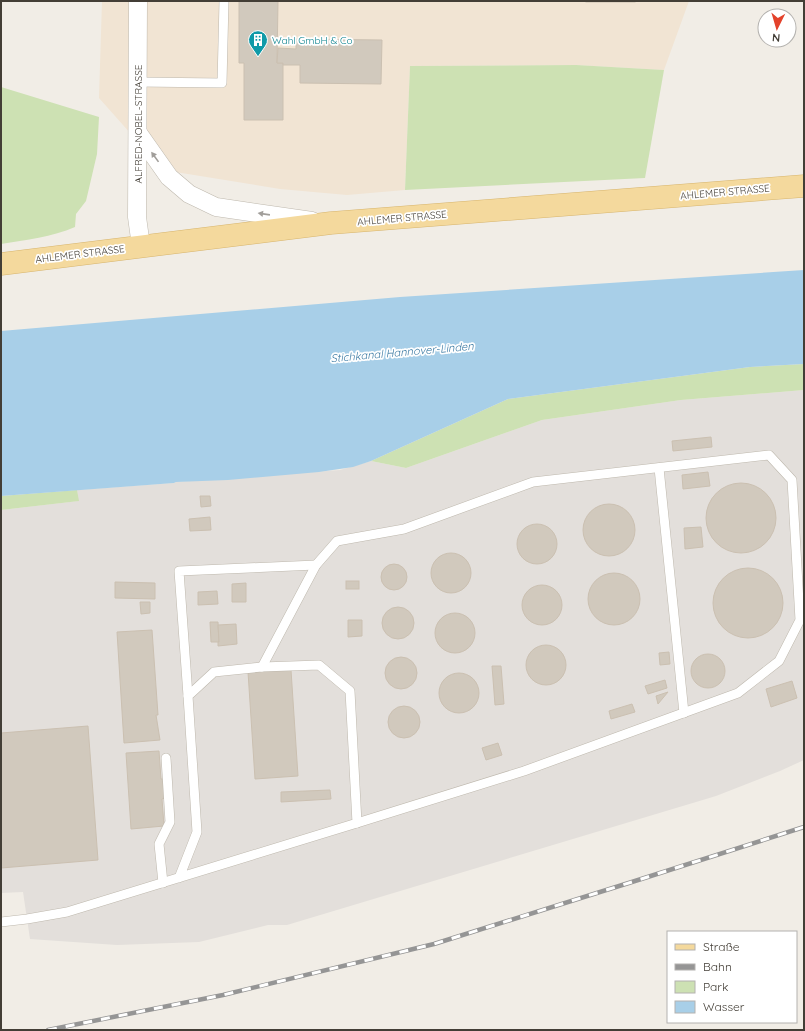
<svg xmlns="http://www.w3.org/2000/svg" width="805" height="1031" viewBox="0 0 805 1031" font-family="Quicksand,sans-serif">
	<style>
		.commercial { fill: #f1e4d3 }
		.industrial { fill: #e3dfdb }
		.green { fill: #cde1b3 }
		.water { fill: #a8cfe8 }
		.building { fill: #d1c9bd; stroke: #cbc0b1 }
		.lines { fill: none; stroke-linecap: round; stroke-linejoin: round }
		.lane-casing { stroke: #beb8ad; stroke-width: 10 }
		.street-casing { stroke: #beb8ad; stroke-width: 19 }
		.primary-casing { stroke: #d7b56e; stroke-width: 23 }
		.lane { stroke: #fff; stroke-width: 9 }
		.street { stroke: #fff; stroke-width: 18 }
		.primary { stroke: #f4d99d; stroke-width: 22 }
		.rail-casing { stroke: #959595; stroke-width: 4.5 }
		.rail { stroke: #fff; stroke-width: 3; stroke-dasharray: 9; stroke-linecap: butt }
		.oneway { fill: #a19e9a }
		.labels { text-anchor: middle; dominant-baseline: central; stroke-width: 3.5; stroke-linejoin: round; paint-order: stroke }
		.culture-label { font-size: 10px; fill: #0d838f; stroke: #fff; text-anchor: start }
		.street-label { font-size: 10px; fill: #433e36; stroke: #fff }
		.water-label { font-size: 11px; font-style: italic; fill: #3b7aa3; stroke: #fff }
	</style>
	<rect width="100%" height="100%" fill="#f1ede6"/>
	<polygon class="commercial" points="102,1 689,1 664,70 576,65 410,66 405,190 347,195 280,189 163,170 99,98"/>
	<polygon class="industrial" points="804,390 804,760 780,771 716,796 287,925 268,925 199,942 117,945 30,939 23,892 1,893 1,510 78,501 77,490 174,483 176,482 340,470 371,461 406,468 542,420 681,400"/>
	<g class="green">
		<polygon points="576,65 664,70 645,178 405,190 410,66"/>
		<path d="M1 87 99 117 97 154 86 201 76 214 75 227C52 237 26 240 1 244Z"/>
		<polygon points="804,364 804,390 681,400 542,420 406,468 371,461 508,399 750,367"/>
		<polygon points="77,490 79,501 1,510 1,496"/>
	</g>
	<polygon class="water" points="804,270 804,364 750,367 508,399 371,461 353,467 319,472 228,480 176,482 174,483 1,496 1,331 400,297"/>
	<g class="building">
		<polygon points="239,1 278,1 277,63 283,63 283,120 244,120 244,63 239,63"/>
		<rect x="586" y="1" width="49" height="1"/>
		<polygon points="296,39 382,40 381,84 300,83 300,65 283,65 283,63 277,63 278,48 296,49"/>
		<polygon points="711,437 712,447 673,451 672,441"/>
		<polygon points="708,472 710,486 683,489 682,475"/>
		<circle cx="741" cy="518" r="35"/>
		<polygon points="200,496 210,496 211,506 201,507"/>
		<circle cx="609" cy="530" r="26"/>
		<polygon points="210,517 211,530 190,531 189,519"/>
		<circle cx="537" cy="544" r="20"/>
		<polygon points="701,527 703,547 685,549 684,528"/>
		<circle cx="451" cy="573" r="20"/>
		<circle cx="394" cy="577" r="13"/>
		<circle cx="748" cy="603" r="35"/>
		<circle cx="614" cy="599" r="26"/>
		<rect x="346" y="581" width="13" height="8"/>
		<polygon points="115,582 155,583 155,599 115,598"/>
		<polygon points="246,583 246,602 232,602 232,584"/>
		<circle cx="542" cy="605" r="20"/>
		<polygon points="217,591 218,604 198,605 198,592"/>
		<polygon points="140,602 150,602 150,613 141,614"/>
		<circle cx="398" cy="623" r="16"/>
		<circle cx="455" cy="633" r="20"/>
		<polygon points="348,620 362,620 362,636 348,637"/>
		<polygon points="210,622 218,622 219,642 211,642"/>
		<polygon points="236,624 237,644 218,646 218,642 219,642 218,625"/>
		<polygon points="152,630 158,715 156,715 160,740 124,743 117,632"/>
		<circle cx="546" cy="665" r="20"/>
		<polygon points="669,652 670,664 660,665 659,653"/>
		<circle cx="708" cy="671" r="17"/>
		<circle cx="401" cy="673" r="16"/>
		<polygon points="492,666 501,666 504,704 495,705"/>
		<polygon points="291,670 298,776 255,779 248,672"/>
		<circle cx="459" cy="693" r="20"/>
		<polygon points="665,680 667,688 648,694 645,686"/>
		<polygon points="792,681 797,698 771,707 766,689"/>
		<polygon points="668,692 658,704 656,696"/>
		<polygon points="632,704 635,712 611,719 609,711"/>
		<circle cx="404" cy="722" r="16"/>
		<polygon points="88,726 98,860 1,868 1,733"/>
		<polygon points="498,743 502,755 486,760 482,748"/>
		<polygon points="159,751 161,779 163,779 165,798 162,799 164,826 131,829 126,753"/>
		<polygon points="330,790 331,799 281,802 281,792"/>
	</g>
	<g class="lines">
		<g class="lane-casing">
			<g id="lane">
				<polyline points="138,82 222,83 224,1"/>
				<polyline points="659,468 684,713"/>
				<polyline points="262,667 316,565 337,541 404,529 533,482 769,455 792,480 800,620 779,661 738,693 524,771 357,823"/>
				<polyline points="188,696 179,571 316,565"/>
				<polyline points="163,883 159,844 170,822 166,758"/>
				<polyline points="1,922 27,919 67,912 357,823 350,691 319,665 262,667 214,672 188,696 197,832 179,878"/>
			</g>
		</g>
		<g class="street-casing">
			<g id="street">
				<polyline points="138,1 137,217 141,246"/>
				<polyline points="138,133 169,177 189,194 216,207 312,221"/>
			</g>
		</g>
		<g class="primary-casing">
			<polyline id="primary" points="1,264 331,223 804,186"/>
		</g>
		<use href="#lane" class="lane"/>
		<use href="#street" class="street"/>
		<use href="#primary" class="primary"/>
		<g class="rail-casing">
			<polyline id="rail" points="48,1030 223,995 434,944 635,881 804,827"/>
		</g>
		<use href="#rail" class="rail"/>
	</g>
	<defs><path id="oneway-solid" d="M-6-.8H1V-3.2L6.5 0L1 3.2V.8H-6Z"/></defs>
	<g class="oneway">
		<use href="#oneway-solid" transform="translate(155 157) rotate(-126)"/>
		<use href="#oneway-solid" transform="translate(264 214) rotate(-172)"/>
	</g>
	<defs>
		<g id="building-pin" transform="scale(1)"><path d="M0 17L-7.5 6A9.5 9.5 0 1 1 7.5 6Z" fill="#0f9aa8" stroke="#fff"/><path d="M-4-6H4V6H1V3H-1V6H-4ZM-2.5-4.3h1.7v1.8h-1.7ZM.8-4.3h1.7v1.8H.8ZM-2.5-1h1.7V.8h-1.7ZM.8-1h1.7V.8H.8Z" fill="#fff"/></g>
	</defs>
	<g fill-rule="evenodd">
		<use href="#building-pin" x="258" y="40"/>
	</g>
	<g class="labels">
		<g class="culture-label">
			<text x="272" y="40">Wahl GmbH &amp; Co</text>
		</g>
		<g class="street-label">
			<text transform="translate(138 124) rotate(-90)">ALFRED-NOBEL-STRASSE</text>
			<text transform="translate(725 192) rotate(-5)">AHLEMER STRASSE</text>
			<text transform="translate(402 218) rotate(-5)">AHLEMER STRASSE</text>
			<text transform="translate(80 254) rotate(-7)">AHLEMER STRASSE</text>
		</g>
		<g class="water-label">
			<text transform="translate(402 352) rotate(-5)">Stichkanal Hannover-Linden</text>
		</g>
	</g>
	<rect width="805" height="1031" fill="none" stroke="#433e36" stroke-width="4"/>
	<rect x="667" y="931" width="130" height="92" fill="#ffffff" stroke="#b4b2af"/>
	<rect x="675" y="944" width="20" height="6" fill="#f4d99d" stroke="#b4b2af"/>
	<text x="703" y="951" font-size="12" fill="#433e36">Straße</text>
	<rect x="675" y="964" width="20" height="6" fill="#959595" stroke="#b4b2af"/>
	<text x="703" y="971" font-size="12" fill="#433e36">Bahn</text>
	<rect x="675" y="981" width="20" height="12" fill="#cde1b3" stroke="#b4b2af"/>
	<text x="703" y="991" font-size="12" fill="#433e36">Park</text>
	<rect x="675" y="1001" width="20" height="12" fill="#a8cfe8" stroke="#b4b2af"/>
	<text x="703" y="1011" font-size="12" fill="#433e36">Wasser</text>
	<g transform="translate(777 28) rotate(185)"><circle r="19" fill="#ffffff" stroke="#b4b2af"/>
	<path d="M0-3L7 15L0 10L-7 15Z" fill="#e3422b"/>
	<text y="-6" font-size="11" font-weight="bold" text-anchor="middle" fill="#433e36">N</text>
	</g>
</svg>
